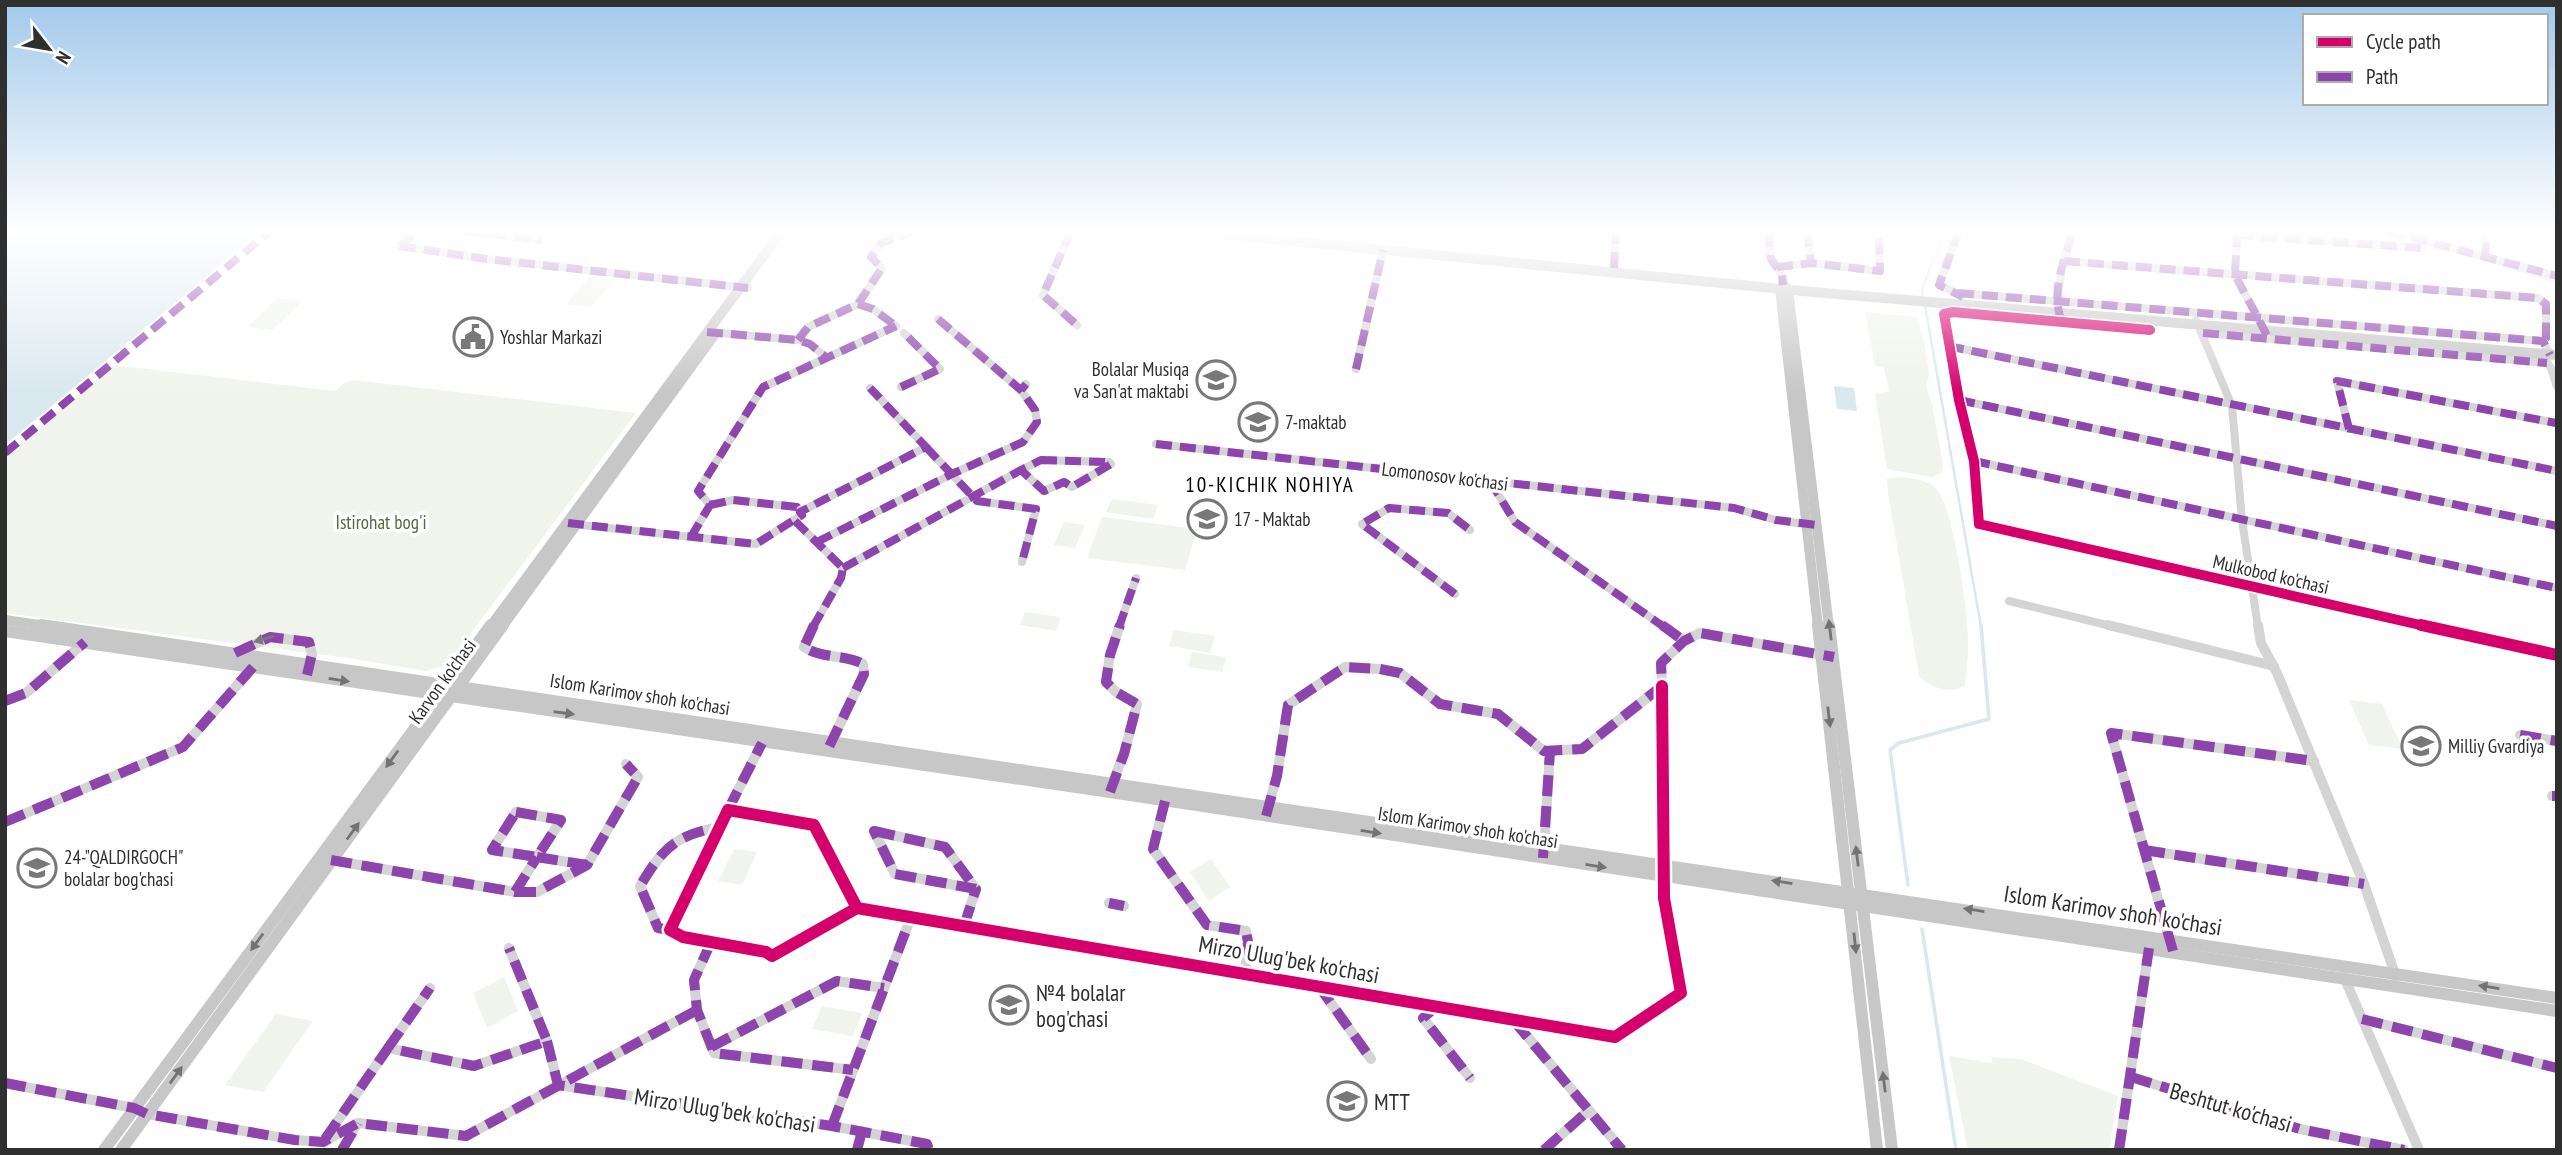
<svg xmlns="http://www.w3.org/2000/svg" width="2562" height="1155" viewBox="0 0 2562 1155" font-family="'PT Sans Narrow',sans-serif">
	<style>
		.green { fill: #f1f4ec }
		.water { fill: #dae8f0 }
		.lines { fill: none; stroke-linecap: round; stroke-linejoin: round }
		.stream-far1 { stroke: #dae8f0; stroke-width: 2.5 }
		.stream { stroke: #dae8f0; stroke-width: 3.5 }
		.minor-far1 { stroke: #d4d4d4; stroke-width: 8 }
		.minor { stroke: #d4d4d4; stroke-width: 10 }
		.major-far1 { stroke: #c7c7c7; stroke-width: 10 }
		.major { stroke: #c7c7c7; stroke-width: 12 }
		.quiet-far1 { stroke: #8e44ad; stroke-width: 8; stroke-dasharray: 16 8; stroke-linecap: butt }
		.quiet { stroke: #8e44ad; stroke-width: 10; stroke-dasharray: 21 10; stroke-linecap: butt }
		.cycleway-far1-casing { stroke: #fff; stroke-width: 13 }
		.cycleway-casing { stroke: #fff; stroke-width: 17 }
		.cycleway-far1 { stroke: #d6006c; stroke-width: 10 }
		.cycleway { stroke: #d6006c; stroke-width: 12 }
		.oneway { fill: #737373 }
		.oneway2 { fill: #797979 }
		.labels { text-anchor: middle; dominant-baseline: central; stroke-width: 7; stroke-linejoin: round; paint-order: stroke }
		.poi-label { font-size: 19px; fill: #2f2f2f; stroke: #fff; text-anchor: start }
		.street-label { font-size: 19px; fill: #2f2f2f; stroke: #fff }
		.park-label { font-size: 19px; fill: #52683e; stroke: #fff }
		.neighbourhood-label { font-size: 21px; letter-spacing: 2px; fill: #000; stroke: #fff }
		.near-street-label { font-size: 23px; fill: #2f2f2f; stroke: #fff }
		.near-poi-label { font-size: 23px; fill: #2f2f2f; stroke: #fff; text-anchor: start }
	</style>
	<rect width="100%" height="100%" fill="#fff"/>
	<g class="green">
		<polygon points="590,276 616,279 591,307 566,304"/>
		<polygon points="278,298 303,301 272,330 247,327"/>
		<polygon points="1865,312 1917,317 1925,345 1929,376 1926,387 1932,404 1943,464 1942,472 1932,477 1887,469 1875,394 1889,391 1884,368 1875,366"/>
		<polygon points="114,365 335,391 344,383 353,380 636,413 447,665 426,671 348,658 5,613 5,454"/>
		<path d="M1901 477C1913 479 1927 479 1936 489 1954 507 1968 614 1968 642 1969 656 1966 671 1965 685 1952 696 1929 687 1919 676L1888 493 1887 479Z"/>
		<polygon points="1112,499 1158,505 1153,519 1106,512"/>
		<polygon points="1102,517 1197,529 1185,570 1087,558"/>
		<polygon points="1064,522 1085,525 1075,548 1054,545"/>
		<polygon points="1025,612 1061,617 1056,631 1020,625"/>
		<polygon points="1174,630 1215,636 1210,653 1169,646"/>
		<polygon points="1192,652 1226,657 1222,672 1188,667"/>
		<polygon points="2349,700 2382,704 2403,749 2369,745"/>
		<polygon points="734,849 757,852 742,885 718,881"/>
		<polygon points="1211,859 1230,887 1209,901 1190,872"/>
		<polygon points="504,977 518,1011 487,1028 473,993"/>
		<polygon points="822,1006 862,1013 853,1036 812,1029"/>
		<polygon points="276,1014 313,1021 263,1092 225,1085"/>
		<polygon points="1949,1056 1992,1063 1992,1057 2021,1059 2118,1096 2109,1150 1968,1150"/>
	</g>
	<g class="water">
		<polygon points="5,231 261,231 5,445"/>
		<polygon points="1834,386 1854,388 1857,411 1837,409"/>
	</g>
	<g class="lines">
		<g class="stream-far1">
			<polyline points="2370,231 2405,240"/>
			<polyline points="2493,263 2557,282"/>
			<polyline points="2557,282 2557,295"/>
			<polyline points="1923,299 1922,290 1944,231"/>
			<polyline points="1925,305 1981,627"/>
		</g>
		<g class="stream">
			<polyline points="1908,885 1890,750 1899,743 1989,719 1981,625"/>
			<polyline points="1922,929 1956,1150"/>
		</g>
		<g class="minor-far1">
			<polyline points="466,231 542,240"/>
			<polyline points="1071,231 1043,295 1077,325"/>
			<polyline points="1768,231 1771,259 1782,275 1783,285"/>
			<polyline points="1807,231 1811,263"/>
			<polyline points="1959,231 1939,285 1962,296"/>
			<polyline points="2237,231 2235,275 2260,321"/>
			<polyline points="2388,231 2557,276"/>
			<polyline points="2237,235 2423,248"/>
			<polyline points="400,246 487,259 748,288"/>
			<polyline points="400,246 418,231"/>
			<polyline points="2485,257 2487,231"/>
			<polyline points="2064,261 2538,298 2546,304 2546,338 2543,341"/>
			<polyline points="1777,267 1811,263 1880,271 1879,231"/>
			<polyline points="1614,268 1616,231"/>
			<polyline points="1958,293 2543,341 2550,355"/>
			<polyline points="858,304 873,309 896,326"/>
			<polyline points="2057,304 2062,268 2073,231"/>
			<polyline points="938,319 1021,390"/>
			<polyline points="2196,320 2232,406 2242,520 2258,627"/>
			<polyline points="2150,330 1953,312 1944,314 1959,400 1974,461 1979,524 2429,627"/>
			<polyline points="709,332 798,340 810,344 826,357"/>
			<polyline points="2203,333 2547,363"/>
			<polyline points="798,340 808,327 858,304 882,268 871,257 881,243 915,231"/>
			<polyline points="1948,346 2557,471"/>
			<polyline points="2544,358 2551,368 2557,387"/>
			<polyline points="1356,369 1383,250"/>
			<polyline points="901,387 940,369 904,333"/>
			<polyline points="1959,400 2557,526"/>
			<polyline points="2349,429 2337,381 2556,423"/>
			<polyline points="1156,444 1734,508 1776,520 1811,525"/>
			<polyline points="926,447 977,501 1036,509 1022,562"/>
			<polygon points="1041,460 1109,462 1111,464 1072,487 1064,482 1044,491 1021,470"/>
			<polyline points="1974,461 2557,588"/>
			<polyline points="1490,481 1515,522 1664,627"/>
			<polyline points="710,505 733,500 797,507 800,512"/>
			<polyline points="795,521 843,568"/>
			<polyline points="572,524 756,544 802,515 800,512 926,447 870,388"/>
			<polyline points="691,537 710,505 698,491 763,387 896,326"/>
			<polyline points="817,542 952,474 1023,442 1037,422 1035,410 1021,390 1026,384"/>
			<polyline points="843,568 1021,470"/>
			<polyline points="1455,594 1362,524 1389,508 1448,513 1470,530"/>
			<polyline points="2009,601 2115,627"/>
			<polyline points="813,627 841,578 843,568"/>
			<polyline points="1119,627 1136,578"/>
		</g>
		<g class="minor">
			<path d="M814 625 804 647C822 659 844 654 863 664L864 674 829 747"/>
			<polyline points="1662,625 1684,641"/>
			<polyline points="2108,625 2274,666"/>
			<polyline points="2258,625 2261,643 2277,673 2364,884 2396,977"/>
			<polyline points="2421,625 2557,655"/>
			<polyline points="235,653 270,637 309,642 312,654 308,670"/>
			<polyline points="5,701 26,693 85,642"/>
			<polyline points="2520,735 2557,741"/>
			<polyline points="1110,789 1124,754 1137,704 1116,692 1106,682 1110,655 1120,625"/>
			<polyline points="2552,796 2557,796"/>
			<polyline points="1165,801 1153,849 1207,925 1246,931 1248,942 1245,973"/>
			<polyline points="728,810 762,743"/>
			<polygon points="728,810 814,825 857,908 772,956 766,952 683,937 670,930"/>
			<polyline points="1267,811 1277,776 1288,705 1345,667 1380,669 1400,673 1440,704 1498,714 1544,751 1582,749 1662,686 1661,663 1684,641 1700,633 1827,656"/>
			<polygon points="516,812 561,820 537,857 492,850"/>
			<polyline points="5,822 183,747 253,667"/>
			<polygon points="874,831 945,847 976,889 895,874"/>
			<polyline points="2144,850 2364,884"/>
			<polyline points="1544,851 1550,751"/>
			<polyline points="537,857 587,865"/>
			<polyline points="331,860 515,892 537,857"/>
			<polyline points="515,892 537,892 587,865 638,777 626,764"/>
			<polyline points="1109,903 1124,906"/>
			<polyline points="857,908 1615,1037 1681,993 1664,898 1662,686"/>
			<polyline points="964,926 976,889"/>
			<path d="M670 930 658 928 640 886C663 848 675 835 720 827"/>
			<polyline points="711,942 694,980 697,1010 714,1053 853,1070"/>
			<polyline points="2171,945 2111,733 2314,761"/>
			<polyline points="2344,977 2419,1150"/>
			<polyline points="1318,985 1371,1059"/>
			<polyline points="1437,1006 1423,1018 1470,1078"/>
			<polyline points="1512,1018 1622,1150"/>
			<polyline points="2362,1019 2557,1068"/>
			<polyline points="547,1041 558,1085 832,1126 927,1144 929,1150"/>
			<polyline points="711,1047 837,981 884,988"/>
			<polyline points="388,1048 430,988"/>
			<polyline points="2131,1077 2300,1129 2404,1150"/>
			<polyline points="5,1083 134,1108 147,1114 295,1140 323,1142 358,1123 466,1136 697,1010"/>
			<polyline points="832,1126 911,917"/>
			<polyline points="324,1141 388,1048 474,1066 547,1041 509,948"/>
			<polyline points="342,1150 357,1124"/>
			<polyline points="857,1150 862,1131"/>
			<polyline points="1544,1150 1589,1110"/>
			<polyline points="2119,1150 2149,948"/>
		</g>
		<g class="major-far1">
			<polyline points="1192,231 1813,292 2557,355"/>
			<polyline points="1783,285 1780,289 1818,627"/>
			<polyline points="1784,285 1788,290 1829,627"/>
			<polyline points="5,620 52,627"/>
			<polyline points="490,627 782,231"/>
			<polyline points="502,627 715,334"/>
		</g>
		<g class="major">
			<polyline points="41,625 2557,998"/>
			<polyline points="1818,625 1877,1150"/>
			<polyline points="1829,625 1892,1150"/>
			<polyline points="5,631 1110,792 2557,1011"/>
			<polyline points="104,1150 491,625"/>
			<polyline points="121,1150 503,625"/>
		</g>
		<g class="quiet-far1">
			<polyline points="466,231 542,240"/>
			<polyline points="1071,231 1043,295 1077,325"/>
			<polyline points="1768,231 1771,259 1782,275 1783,285"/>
			<polyline points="1807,231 1811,263"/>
			<polyline points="1959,231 1939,285 1963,297"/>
			<polyline points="2237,231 2235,275 2269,339"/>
			<polyline points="2388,231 2557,276"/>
			<polyline points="2237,235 2423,248"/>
			<polyline points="400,246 487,259 748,288"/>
			<polyline points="400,246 418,231"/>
			<polyline points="2485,257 2487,231"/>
			<polyline points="2064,261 2538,298 2546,304 2546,338 2543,341"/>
			<polyline points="1777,267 1811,263 1880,271 1879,231"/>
			<polyline points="1614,268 1616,231"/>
			<polyline points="1958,293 2543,341 2550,355"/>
			<polyline points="858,304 873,309 896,326"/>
			<polyline points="938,319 1021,390"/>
			<path d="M2062 322C2050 293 2064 260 2073 231"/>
			<polyline points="707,332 798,340 810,344 826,357"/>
			<polyline points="2203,333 2547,363"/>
			<polyline points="798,340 808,327 858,304 882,268 871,257 881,243 915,231"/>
			<polyline points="1948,346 2557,471"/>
			<polyline points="1356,369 1383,250"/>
			<polyline points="901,387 940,369 904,333"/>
			<polyline points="1959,400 2557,526"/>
			<polyline points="2349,429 2337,381 2556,423"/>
			<polyline points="1156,444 1734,508 1776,520 1817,525"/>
			<polyline points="926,447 977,501 1036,509 1022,562"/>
			<polyline points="5,453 270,231"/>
			<polygon points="1041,460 1109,462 1111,464 1072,487 1064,482 1044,491 1021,470"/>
			<polyline points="1974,461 2557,588"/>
			<polyline points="1490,481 1515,522 1664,627"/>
			<polyline points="710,505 733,500 797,507 800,512"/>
			<polyline points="795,521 843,568"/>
			<polyline points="568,523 756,544 802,515 800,512 926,447 870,388"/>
			<polyline points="691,537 710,505 698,491 763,387 896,326"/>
			<polyline points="817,542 952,474 1023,442 1037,422 1035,410 1021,390 1026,384"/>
			<polyline points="843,568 1021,470"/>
			<polyline points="1455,594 1362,524 1389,508 1448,513 1470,530"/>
			<polyline points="813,627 841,578 843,568"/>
			<polyline points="1119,627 1136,578"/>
		</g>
		<g class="quiet">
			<path d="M814 625 804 647C822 659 844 654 863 664L864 674 827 751"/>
			<polyline points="1662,625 1684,641"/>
			<polyline points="235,653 270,637 309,642 312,654 307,675"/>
			<polyline points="5,701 26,693 85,642"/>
			<polyline points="2520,735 2557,741"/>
			<polyline points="1110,792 1124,754 1137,704 1116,692 1106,682 1110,655 1120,625"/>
			<polyline points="2552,796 2557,796"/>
			<polyline points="1165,801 1153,849 1207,925 1246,931 1248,942 1245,973"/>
			<polyline points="728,810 762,743"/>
			<polygon points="516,812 561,820 537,857 492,850"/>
			<polyline points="1266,816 1277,776 1288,705 1345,667 1380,669 1400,673 1440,704 1498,714 1544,751 1582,749 1662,686 1661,663 1684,641 1700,633 1834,657"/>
			<polyline points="5,822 183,747 253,667"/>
			<polygon points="874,831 945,847 976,889 895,874"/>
			<polyline points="2144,850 2364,884"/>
			<polyline points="537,857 587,865"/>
			<polyline points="1543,858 1550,751"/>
			<polyline points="331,860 515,892 537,857"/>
			<polyline points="515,892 537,892 587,865 638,777 626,764"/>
			<polyline points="1109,903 1124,906"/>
			<polyline points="964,926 976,889"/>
			<path d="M670 930 658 928 640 886C663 848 675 835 720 827"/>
			<polyline points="711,942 694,980 697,1010 714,1053 853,1070"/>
			<polyline points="2173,951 2111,733 2314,761"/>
			<polyline points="1318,985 1371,1059"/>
			<polyline points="1437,1006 1423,1018 1470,1078"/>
			<polyline points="2362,1019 2557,1068"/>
			<polyline points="1514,1021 1622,1150"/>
			<polyline points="547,1041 558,1085 832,1126 927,1144 929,1150"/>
			<polyline points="711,1047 837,981 884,988"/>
			<polyline points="388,1048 430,988"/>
			<polyline points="2131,1077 2300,1129 2404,1150"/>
			<polyline points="5,1083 134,1108 147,1114 295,1140 323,1142 358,1123 466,1136 697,1010"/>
			<polyline points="832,1126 911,917"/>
			<polyline points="325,1139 388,1048 474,1066 547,1041 509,948"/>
			<polyline points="342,1150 358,1123"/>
			<polyline points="857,1150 862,1131"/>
			<polyline points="1544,1150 1589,1110"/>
			<polyline points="2119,1150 2149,948"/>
		</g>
		<g class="cycleway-far1-casing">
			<polyline id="cycleway-far1" points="2150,330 1953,312 1944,314 1959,400 1974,461 1979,524 2429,627"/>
		</g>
		<g class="cycleway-casing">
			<g id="cycleway">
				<polyline points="2421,625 2557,655"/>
				<polygon points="728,810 814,825 857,908 772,956 766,952 683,937 670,930"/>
				<polyline points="857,908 1615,1037 1681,993 1664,898 1662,686"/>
			</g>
		</g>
		<use href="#cycleway-far1" class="cycleway-far1"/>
		<use href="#cycleway" class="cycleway"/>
	</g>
	<defs><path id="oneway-solid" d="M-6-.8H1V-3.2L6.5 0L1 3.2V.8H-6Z" transform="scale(1.75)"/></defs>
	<g class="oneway">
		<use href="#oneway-solid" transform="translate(1830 630) rotate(-97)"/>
		<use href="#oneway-solid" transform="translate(339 680) rotate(9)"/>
		<use href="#oneway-solid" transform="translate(564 713) rotate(8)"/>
		<use href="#oneway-solid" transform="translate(1829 717) rotate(83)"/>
		<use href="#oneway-solid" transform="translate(392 759) rotate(126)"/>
		<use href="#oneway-solid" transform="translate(353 831) rotate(-54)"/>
		<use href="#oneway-solid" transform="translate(1371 832) rotate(9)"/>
		<use href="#oneway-solid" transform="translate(1857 856) rotate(-97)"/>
		<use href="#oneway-solid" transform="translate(1596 866) rotate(9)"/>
		<use href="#oneway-solid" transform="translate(1782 882) rotate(-171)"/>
		<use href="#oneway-solid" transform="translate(1974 910) rotate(-171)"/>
		<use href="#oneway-solid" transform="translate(257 942) rotate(126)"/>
		<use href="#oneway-solid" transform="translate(1855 943) rotate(84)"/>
		<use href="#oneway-solid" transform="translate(2489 987) rotate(-171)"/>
		<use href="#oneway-solid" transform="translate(176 1075) rotate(-54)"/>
		<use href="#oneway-solid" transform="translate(1884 1082) rotate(-97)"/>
	</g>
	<use class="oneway2" href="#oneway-solid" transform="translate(264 639) rotate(164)"/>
	<linearGradient id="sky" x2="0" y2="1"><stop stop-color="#a2c9eb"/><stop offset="0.59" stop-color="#fff"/><stop offset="1" stop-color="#fff" stop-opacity="0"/></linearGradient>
	<rect width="2562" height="393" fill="url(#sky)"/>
	<defs>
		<g id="civic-ring" transform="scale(2.0125)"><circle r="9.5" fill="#fff" stroke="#787878" stroke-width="1.5"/><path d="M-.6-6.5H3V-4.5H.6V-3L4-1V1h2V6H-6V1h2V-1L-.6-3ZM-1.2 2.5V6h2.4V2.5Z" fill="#787878"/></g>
		<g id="school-ring" transform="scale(2.0125)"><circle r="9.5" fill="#fff" stroke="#787878" stroke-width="1.5"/><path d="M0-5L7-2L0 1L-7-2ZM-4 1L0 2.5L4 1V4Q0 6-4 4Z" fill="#787878"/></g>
		<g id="university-ring" transform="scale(2.0125)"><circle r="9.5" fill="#fff" stroke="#787878" stroke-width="1.5"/><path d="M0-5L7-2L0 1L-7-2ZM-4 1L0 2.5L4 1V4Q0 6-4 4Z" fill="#787878"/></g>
	</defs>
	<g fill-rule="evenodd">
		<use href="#civic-ring" x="473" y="337"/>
		<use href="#school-ring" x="1216" y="380"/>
		<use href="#school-ring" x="1258" y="422"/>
		<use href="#school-ring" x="1207" y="519"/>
		<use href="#university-ring" x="2421" y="746"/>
		<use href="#school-ring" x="37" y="868"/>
		<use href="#school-ring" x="1009" y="1005"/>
		<use href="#school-ring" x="1347" y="1101"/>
	</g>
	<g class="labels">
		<g class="poi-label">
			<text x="500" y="337">Yoshlar Markazi</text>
			<text x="1189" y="369" text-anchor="end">Bolalar Musiqa<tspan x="1189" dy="22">va San'at maktabi</tspan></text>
			<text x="1285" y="422">7-maktab</text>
			<text x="1234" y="519">17 - Maktab</text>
			<text x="2448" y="746">Milliy Gvardiya</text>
			<text x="64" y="857">24-"QALDIRGOCH"<tspan x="64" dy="22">bolalar bog'chasi</tspan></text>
		</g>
		<g class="street-label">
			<text transform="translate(1445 476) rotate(7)">Lomonosov ko'chasi</text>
			<text transform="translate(2271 574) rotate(13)">Mulkobod ko'chasi</text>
			<text transform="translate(442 681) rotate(-54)">Karvon ko'chasi</text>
			<text transform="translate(640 694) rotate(9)">Islom Karimov shoh ko'chasi</text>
			<text transform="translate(1468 827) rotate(9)">Islom Karimov shoh ko'chasi</text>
		</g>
		<g class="park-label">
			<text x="381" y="522">Istirohat bog'i</text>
		</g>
		<g class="neighbourhood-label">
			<text x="1270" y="484">10-KICHIK NOHIYA</text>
		</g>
		<g class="near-street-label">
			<text transform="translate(2113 910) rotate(9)">Islom Karimov shoh ko'chasi</text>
			<text transform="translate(1289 959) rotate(10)">Mirzo Ulug'bek ko'chasi</text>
			<text transform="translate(2231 1107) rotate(16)">Beshtut ko'chasi</text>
			<text transform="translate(725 1110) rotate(9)">Mirzo Ulug'bek ko'chasi</text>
		</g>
		<g class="near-poi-label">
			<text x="1036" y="992">№4 bolalar<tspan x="1036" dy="26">bog'chasi</tspan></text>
			<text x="1374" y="1101">MTT</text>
		</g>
	</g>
	<rect width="2562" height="1155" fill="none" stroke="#2f2f2f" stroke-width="14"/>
	<rect x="2303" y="14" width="245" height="91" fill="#ffffff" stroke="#acacac" stroke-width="2"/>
	<rect x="2317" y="37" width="35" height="10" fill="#d6006c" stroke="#acacac" stroke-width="2"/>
	<text x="2366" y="49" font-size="21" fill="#2f2f2f">Cycle path</text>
	<rect x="2317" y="72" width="35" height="10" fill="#8e44ad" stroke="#acacac" stroke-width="2"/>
	<text x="2366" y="84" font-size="21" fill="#2f2f2f">Path</text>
	<g transform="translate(49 49) rotate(121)" stroke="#ffffff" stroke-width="5" paint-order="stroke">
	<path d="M0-5L12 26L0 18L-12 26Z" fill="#2f2f2f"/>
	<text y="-10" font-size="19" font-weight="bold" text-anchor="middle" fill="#2f2f2f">N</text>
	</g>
</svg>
